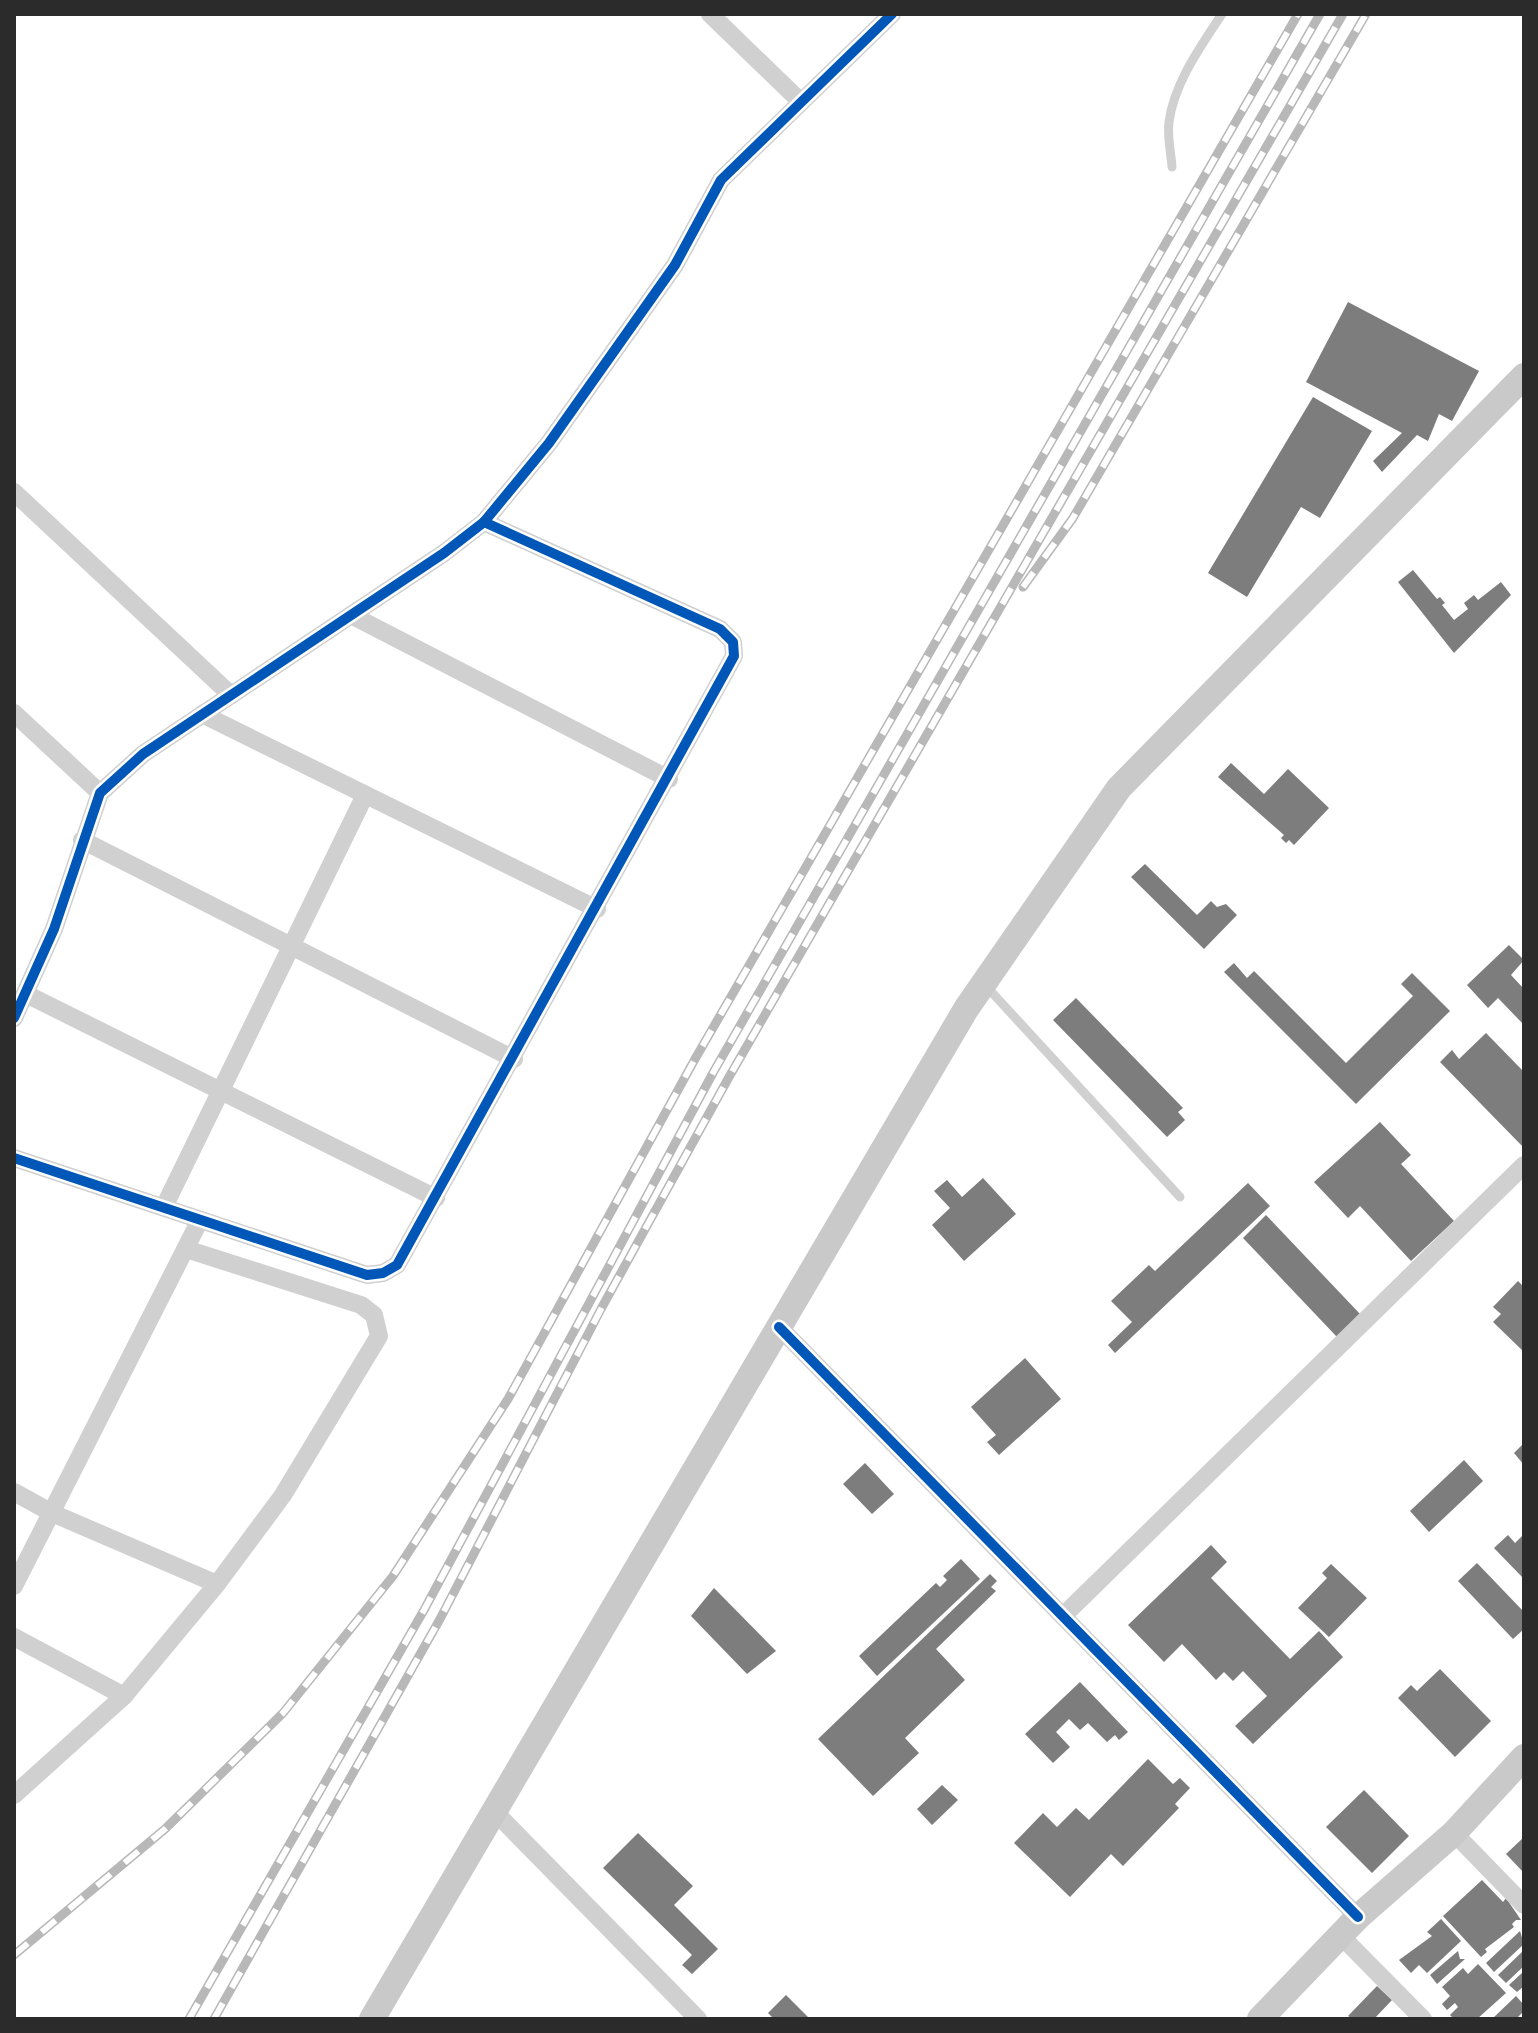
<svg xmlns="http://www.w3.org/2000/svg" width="1538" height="2033" viewBox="0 0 1538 2033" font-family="'Public Sans',sans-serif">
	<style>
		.building { fill: #7d7d7d }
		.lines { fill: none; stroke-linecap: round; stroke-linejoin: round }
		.lane { stroke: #d0d0d0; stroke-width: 9 }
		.street { stroke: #d0d0d0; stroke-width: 18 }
		.secondary { stroke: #c9c9c9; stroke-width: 26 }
		.rail-casing { stroke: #b8b8b8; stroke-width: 9 }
		.rail { stroke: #fff; stroke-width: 6; stroke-dasharray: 18; stroke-linecap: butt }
		.cycleway-casing { stroke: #fff; stroke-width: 15 }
		.cycleway { stroke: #0057b8; stroke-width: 10 }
	</style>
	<rect width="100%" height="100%" fill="#fff"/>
	<g class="building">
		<polygon points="1348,302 1479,371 1452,421 1439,414 1428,441 1417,435 1382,472 1373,461 1402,433 1306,382"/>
		<polygon points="1313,397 1372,431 1320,518 1301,507 1247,597 1208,573"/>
		<polygon points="1413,570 1437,599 1440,597 1445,603 1442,605 1454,620 1468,609 1464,603 1474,595 1478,600 1501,582 1511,595 1454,653 1398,582"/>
		<polygon points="1231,763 1264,794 1288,769 1329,808 1294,845 1289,840 1286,843 1281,838 1284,835 1218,777"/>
		<polygon points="1145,864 1197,915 1211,901 1217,907 1226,904 1237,915 1204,949 1131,877"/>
		<polygon points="1509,945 1524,960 1511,975 1524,989 1524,1025 1498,998 1488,1008 1467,985"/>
		<polygon points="1234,963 1247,978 1254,971 1346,1063 1413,996 1401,984 1412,973 1450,1011 1356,1104 1224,972"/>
		<polygon points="1076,998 1183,1108 1178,1112 1185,1120 1167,1137 1053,1020"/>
		<polygon points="1486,1033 1524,1072 1524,1148 1440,1062 1452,1050 1459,1059"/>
		<polygon points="1380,1122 1411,1155 1401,1164 1454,1221 1411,1261 1360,1206 1348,1218 1314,1182"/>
		<polygon points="983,1178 1016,1214 964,1261 932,1225 950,1208 934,1191 947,1180 962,1197"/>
		<polygon points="1248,1183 1270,1206 1115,1353 1108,1345 1132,1322 1111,1301 1149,1265 1155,1271"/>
		<polygon points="1266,1215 1361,1315 1337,1337 1243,1238"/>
		<polygon points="1518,1281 1524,1287 1524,1352 1493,1322 1501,1314 1493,1307"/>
		<polygon points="1025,1358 1061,1399 999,1455 987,1442 996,1435 971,1407"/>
		<polygon points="1524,1443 1524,1465 1514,1453"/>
		<polygon points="1464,1460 1483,1481 1429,1532 1410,1511"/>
		<polygon points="865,1463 894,1494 872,1514 843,1484"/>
		<polygon points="1524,1534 1524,1579 1494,1548 1508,1535 1515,1543"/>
		<polygon points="1211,1545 1227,1562 1211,1578 1290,1659 1319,1631 1343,1657 1253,1744 1235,1726 1267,1696 1243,1671 1233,1681 1224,1672 1216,1680 1182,1644 1164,1662 1128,1625"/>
		<polygon points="961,1559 980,1579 877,1676 859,1656 936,1583 940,1587 947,1580 943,1576"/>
		<polygon points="1477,1563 1524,1612 1524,1629 1513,1639 1458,1581"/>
		<polygon points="1331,1564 1367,1598 1329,1637 1298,1608 1327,1578 1322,1573"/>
		<polygon points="990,1574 997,1581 991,1587 996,1591 936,1649 965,1680 905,1738 919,1753 873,1796 818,1739"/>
		<polygon points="714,1588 776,1651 747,1674 691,1616"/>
		<polygon points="1440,1669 1491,1721 1455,1757 1398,1698 1411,1685 1417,1691"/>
		<polygon points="1080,1682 1128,1732 1119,1740 1115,1735 1107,1742 1088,1723 1080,1730 1069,1719 1056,1732 1070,1747 1053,1763 1025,1734"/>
		<polygon points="1148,1759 1173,1784 1180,1778 1190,1788 1175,1804 1179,1808 1123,1866 1111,1854 1070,1897 1014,1843 1043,1813 1057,1827 1076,1808 1089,1820"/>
		<polygon points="942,1785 958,1800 932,1825 917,1809"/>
		<polygon points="1364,1790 1409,1836 1372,1873 1326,1827"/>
		<polygon points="638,1833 693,1886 674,1905 718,1949 692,1974 682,1965 692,1955 603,1868"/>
		<polygon points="1524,1837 1524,1873 1506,1854"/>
		<polygon points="1482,1880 1503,1902 1506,1898 1521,1920 1516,1920 1512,1924 1514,1927 1485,1949 1487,1952 1481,1957 1443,1916"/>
		<polygon points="1441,1919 1461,1941 1427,1973 1419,1965 1411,1973 1399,1960 1432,1936 1427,1932"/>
		<polygon points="1520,1931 1524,1944 1494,1972 1486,1963"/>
		<polygon points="1524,1950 1524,1966 1506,1983 1498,1975"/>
		<polygon points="1458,1951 1460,1959 1465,1959 1437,1984 1430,1975"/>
		<polygon points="1478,1964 1506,1993 1477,2019 1454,2019 1450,2015 1458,2007 1455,2003 1447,2010 1442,2004 1450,1996 1442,1987 1463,1968 1468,1974"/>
		<polygon points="1524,1971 1524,1986 1517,1992 1509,1985"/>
		<polygon points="1377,1986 1392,2000 1374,2019 1352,2019 1348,2016"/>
		<polygon points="786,1995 810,2019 774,2019 768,2013"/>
		<polygon points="1516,1996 1524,2005 1524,2011 1516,2019 1492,2019"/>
	</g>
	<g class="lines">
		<g class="lane">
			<path d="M1172 167C1171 153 1167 136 1169 122 1174 83 1201 46 1222 14"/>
			<polyline points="986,986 1180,1197"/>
		</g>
		<g class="street">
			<polyline points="710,14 800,101"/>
			<polyline points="14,492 231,695"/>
			<polyline points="351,615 669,779"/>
			<polyline points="14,713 100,793"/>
			<polyline points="202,714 597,909"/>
			<polyline points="82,840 514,1059"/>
			<polyline points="26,994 436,1198"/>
			<polyline points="14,1018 54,929 100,793 143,754 444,553 484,522 549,443 675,265 721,180 892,14"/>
			<polyline points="14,1158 367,1275 383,1273 397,1265 734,656 733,642 720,629 484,522"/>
			<polyline points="164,1207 365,795"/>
			<polyline points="779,1327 1358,1917"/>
			<polyline points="14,1492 52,1513 217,1584"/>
			<polyline points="14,1586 200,1220"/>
			<polyline points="1063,1616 1524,1165"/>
			<polyline points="14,1637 124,1696"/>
			<polyline points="14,1795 124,1696 217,1584 283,1495 379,1336 374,1315 361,1305 186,1249"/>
			<polyline points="494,1811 698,2019"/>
			<polyline points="1454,1833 1524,1905"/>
			<polyline points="1340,1935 1423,2019"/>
		</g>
		<g class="secondary">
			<polyline points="372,2019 966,1009 1119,788 1524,376"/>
			<polyline points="1260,2019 1358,1917 1454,1833 1524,1757"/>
		</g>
		<g class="rail-casing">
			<g id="rail">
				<polyline points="1023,587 1073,518 1366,14"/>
				<polyline points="14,1955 165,1829 283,1713 393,1576 508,1399 695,1059 1298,14"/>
				<polyline points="189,2019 424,1610 714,1071 1320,14"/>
				<polyline points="214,2019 440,1619 601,1309 729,1077 1343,14"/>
			</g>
		</g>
		<use href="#rail" class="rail"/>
		<g class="cycleway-casing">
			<g id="cycleway">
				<polyline points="14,1018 54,929 100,793 143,754 444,553 484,522 549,443 675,265 721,180 892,14"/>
				<polyline points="14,1158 367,1275 383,1273 397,1265 734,656 733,642 720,629 484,522"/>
				<polyline points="779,1327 1358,1917"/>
			</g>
		</g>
		<use href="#cycleway" class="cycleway"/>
	</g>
	<rect width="1538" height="2033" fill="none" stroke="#2b2b2b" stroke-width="32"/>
</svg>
